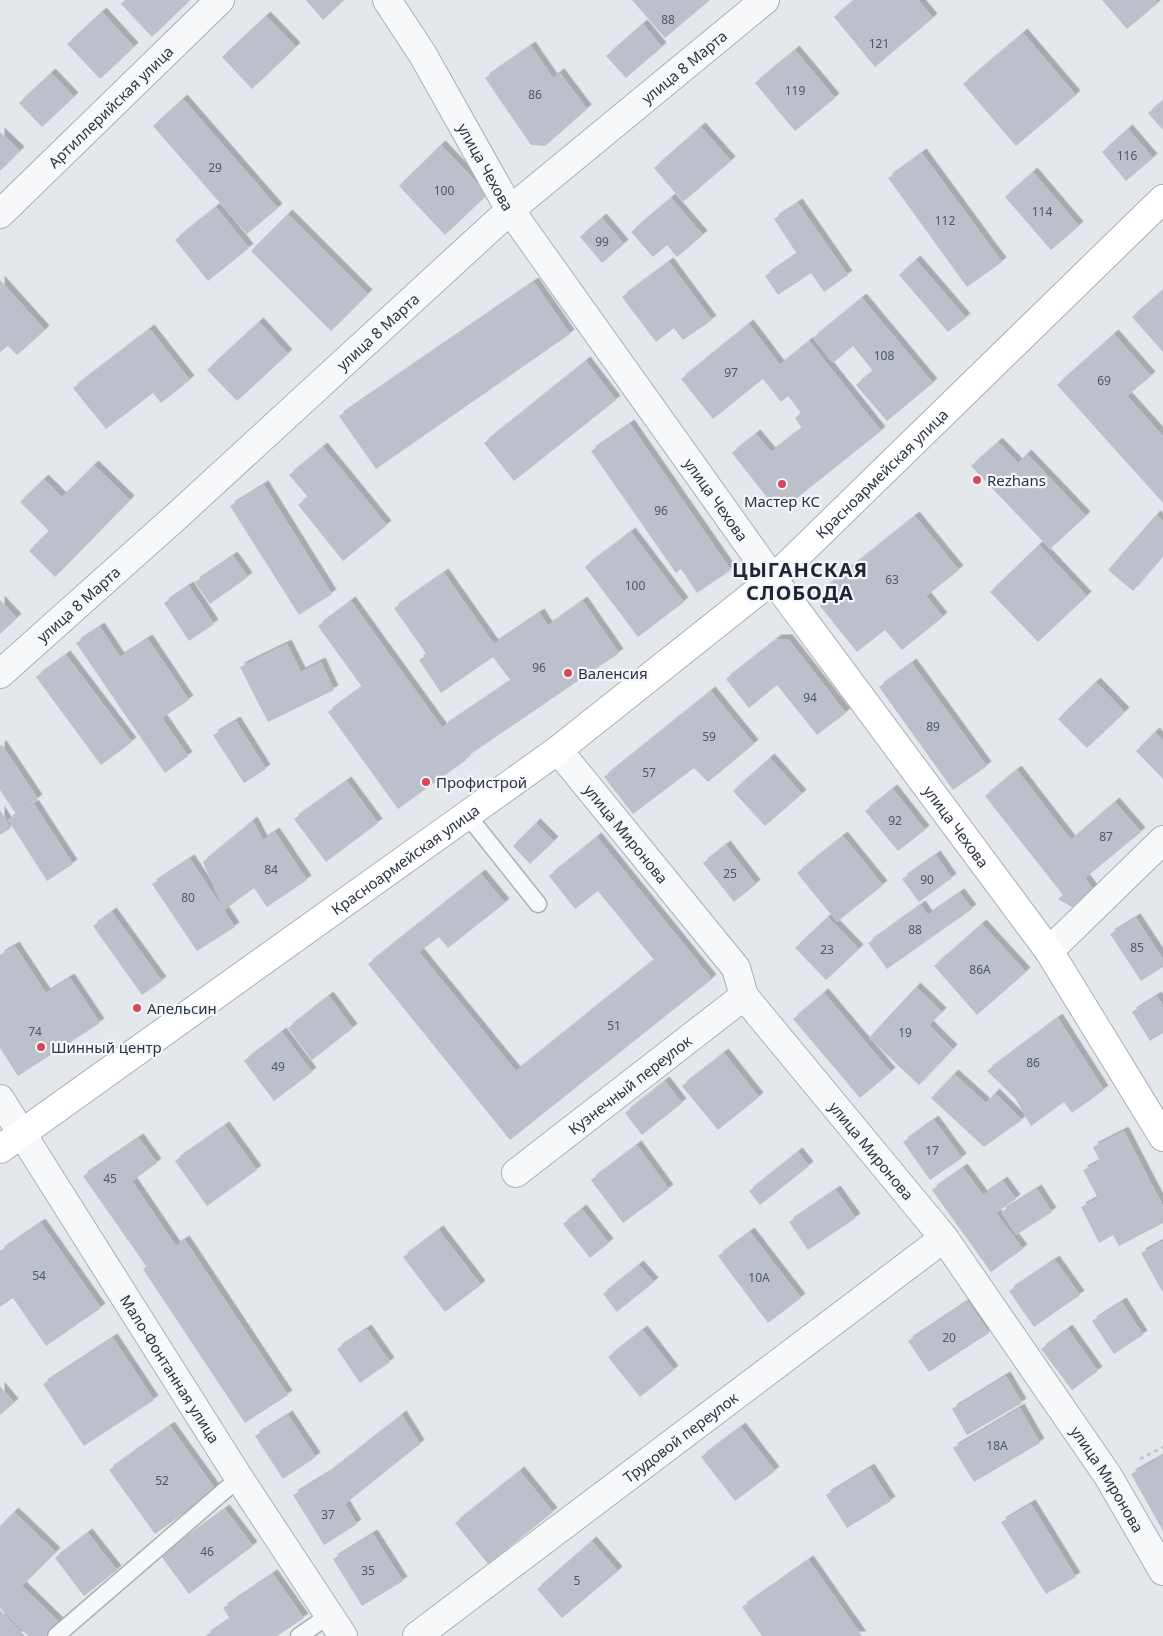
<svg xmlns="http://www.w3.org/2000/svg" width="1163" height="1636" viewBox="0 0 1163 1636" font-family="'Noto Sans',sans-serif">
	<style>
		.building { fill: #bbc0ca; filter: url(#shadow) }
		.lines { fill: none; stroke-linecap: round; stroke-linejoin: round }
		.service-casing { stroke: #a9aeb7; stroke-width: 19 }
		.minor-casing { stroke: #a9aeb7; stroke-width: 30 }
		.secondary-casing { stroke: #a9aeb7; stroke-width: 30 }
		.path { stroke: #c2c5cb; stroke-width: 3; stroke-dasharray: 4 4; stroke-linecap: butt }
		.service { stroke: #f7f8fa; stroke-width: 16 }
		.minor { stroke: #f7f8fa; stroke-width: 28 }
		.secondary { stroke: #fff; stroke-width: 28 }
		.poi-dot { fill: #d1495b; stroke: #f4f6f9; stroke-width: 2 }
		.labels { text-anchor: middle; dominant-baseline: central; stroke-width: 4.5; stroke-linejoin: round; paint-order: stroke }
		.number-label { font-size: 12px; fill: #4f5766 }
		.street-label { font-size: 15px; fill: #2b3445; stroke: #f4f6f9 }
		.poi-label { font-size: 15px; fill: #2b3445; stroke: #f4f6f9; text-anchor: start }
		.district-label { font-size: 20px; font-weight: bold; letter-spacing: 1px; fill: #1d2536; stroke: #f4f6f9 }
	</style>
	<defs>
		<filter id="shadow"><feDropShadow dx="4.5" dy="-4.5" stdDeviation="0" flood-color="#0004"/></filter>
	</defs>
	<rect width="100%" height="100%" fill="#e4e7ec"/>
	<g class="building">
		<polygon points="125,0 188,0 189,1 152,37 121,4"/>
		<polygon points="306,0 344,0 323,20"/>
		<polygon points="632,0 710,0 665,38"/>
		<polygon points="854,0 918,0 933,18 875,67 834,17"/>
		<polygon points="1102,0 1155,0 1158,3 1127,29"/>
		<polygon points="102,12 134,47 100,79 67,44"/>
		<polygon points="266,16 296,47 252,89 222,57"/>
		<polygon points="643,24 662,47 626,78 606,56"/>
		<polygon points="1023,33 1076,95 1016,146 963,84"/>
		<polygon points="531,46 553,78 560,73 587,109 545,146 531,145 485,78"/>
		<polygon points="795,50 835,98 795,131 755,83"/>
		<polygon points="51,73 74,97 42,127 19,103"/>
		<polygon points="183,99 278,208 247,234 153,126"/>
		<polygon points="1163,101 1163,130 1148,113"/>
		<polygon points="701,127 731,161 683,202 654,168"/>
		<polygon points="1128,129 1153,158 1126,181 1102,152"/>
		<polygon points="0,132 20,151 0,171"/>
		<polygon points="441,145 488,194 445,235 399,186"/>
		<polygon points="922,153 1002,262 967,287 888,178"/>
		<polygon points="1033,172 1079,226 1051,250 1005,197"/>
		<polygon points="671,198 703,235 677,257 667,245 653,257 631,232"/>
		<polygon points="798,203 848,275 824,292 811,273 778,295 765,276 797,254 774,219"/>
		<polygon points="216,207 249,248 208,281 175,240"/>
		<polygon points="288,214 368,294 331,331 251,251"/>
		<polygon points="602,218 624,244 602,263 580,237"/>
		<polygon points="916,260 966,318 948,332 899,275"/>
		<polygon points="669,262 712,320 683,340 674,328 656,342 622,297"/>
		<polygon points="0,280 45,330 17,355 8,346 0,352"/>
		<polygon points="534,282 570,334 376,469 339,416"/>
		<polygon points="1163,290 1163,352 1132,317"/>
		<polygon points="862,298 933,383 887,421 856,385 873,371 853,346 833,363 813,338"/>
		<polygon points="259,322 288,354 237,401 207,370"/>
		<polygon points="749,324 780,365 809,341 881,431 787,506 773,505 732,453 756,434 771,452 802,428 795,418 801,413 788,396 781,402 763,379 713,419 681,379"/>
		<polygon points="150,329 190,380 161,403 153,393 106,429 73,388"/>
		<polygon points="1114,334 1151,376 1127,396 1163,436 1163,503 1057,385"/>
		<polygon points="586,361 616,400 514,481 484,443"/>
		<polygon points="630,424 731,570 697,593 681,569 676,573 591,451"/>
		<polygon points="998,442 1018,463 1027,454 1086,516 1050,549 971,466"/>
		<polygon points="323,447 387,525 343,561 298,505 308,497 289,475"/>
		<polygon points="94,465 130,500 55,577 29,551 49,531 20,502 44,479 62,497"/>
		<polygon points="264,485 332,594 299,615 230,506"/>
		<polygon points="1156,515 1163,521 1163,556 1133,591 1108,570"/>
		<polygon points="915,516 959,570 926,596 943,617 902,650 885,630 857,652 820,606 825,588"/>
		<polygon points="631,532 684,602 638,637 585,567"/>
		<polygon points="1039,545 1087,596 1038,642 990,592"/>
		<polygon points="233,556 248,577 210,604 195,582"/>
		<polygon points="444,573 494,644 540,613 548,626 583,601 619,653 465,758 466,760 398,809 328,712 362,687 318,626 351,601 457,748 443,727 511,681 493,657 441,693 419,660 427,655 394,608"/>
		<polygon points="189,586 214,624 189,641 164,603"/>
		<polygon points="0,600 17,618 0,634"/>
		<polygon points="100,627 120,657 148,639 189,700 162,718 188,756 165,773 76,643"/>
		<polygon points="777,639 788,639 846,713 817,735 777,685 749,708 726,679"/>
		<polygon points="287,644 301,672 321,662 334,690 268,722 240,667"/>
		<polygon points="66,655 132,742 101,765 36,677"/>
		<polygon points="912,663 987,766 953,790 879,687"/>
		<polygon points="1096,682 1125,712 1087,748 1058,719"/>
		<polygon points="711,691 754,744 708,782 694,768 633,814 604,777"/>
		<polygon points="236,721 266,769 244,783 213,735"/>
		<polygon points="1155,732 1163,741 1163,779 1136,751"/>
		<polygon points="2,745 38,799 16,814 0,790 0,746"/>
		<polygon points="770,758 802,794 765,826 733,791"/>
		<polygon points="1017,770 1071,840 1115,802 1141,832 1085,878 1093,889 1072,907 1058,899 1063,895 985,796"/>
		<polygon points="347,781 378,823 326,862 294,819"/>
		<polygon points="893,789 925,830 898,851 865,811"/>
		<polygon points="34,804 73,864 47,881 8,820"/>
		<polygon points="0,810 11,828 0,835"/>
		<polygon points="253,821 263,840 275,832 307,880 267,907 254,888 224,910 235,927 197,951 152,884 190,859 224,910 203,862"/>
		<polygon points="536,823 554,841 530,864 513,846"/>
		<polygon points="843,836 883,885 837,922 797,873"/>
		<polygon points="597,837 712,979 510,1140 368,964 481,874 505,903 448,948 439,937 419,952 516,1071 654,960 598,891 575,909 549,876"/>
		<polygon points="726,845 756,884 734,902 703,863"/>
		<polygon points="936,855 952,878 919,902 902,879"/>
		<polygon points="960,893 972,909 887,969 868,943 921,905 928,915"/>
		<polygon points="112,912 162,981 142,995 93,926"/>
		<polygon points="828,917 859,949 826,980 795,948"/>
		<polygon points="1136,918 1163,959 1163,967 1141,981 1110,934"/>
		<polygon points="982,924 1026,972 977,1015 934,966"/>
		<polygon points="15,946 46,993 70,978 100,1023 18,1076 0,1048 0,955"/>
		<polygon points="916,987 942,1012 929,1025 953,1049 919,1085 869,1038"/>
		<polygon points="824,993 891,1072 860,1098 793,1019"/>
		<polygon points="329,996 353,1028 312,1060 288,1028"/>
		<polygon points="1157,996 1163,1006 1163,1033 1150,1041 1132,1012"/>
		<polygon points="1058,1018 1104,1090 1072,1113 1064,1102 1031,1126 1015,1098 987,1071"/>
		<polygon points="282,1032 312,1072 274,1101 244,1061"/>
		<polygon points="724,1053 759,1097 718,1130 682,1086"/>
		<polygon points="954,1074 986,1103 995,1093 1022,1120 984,1147 931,1098"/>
		<polygon points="665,1081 682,1103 642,1135 625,1113"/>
		<polygon points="934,1120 962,1158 930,1180 903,1142"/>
		<polygon points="225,1126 257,1170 207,1206 175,1161"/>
		<polygon points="1124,1131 1163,1206 1163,1223 1119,1246 1113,1235 1099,1243 1081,1207 1098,1198 1083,1170 1100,1161 1093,1147"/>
		<polygon points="139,1138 157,1163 132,1181 176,1246 185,1240 288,1395 245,1423 143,1269 151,1263 146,1266 83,1176"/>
		<polygon points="637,1145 669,1189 623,1223 591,1180"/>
		<polygon points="798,1152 809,1166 760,1205 749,1191"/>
		<polygon points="963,1168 983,1195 1003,1181 1016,1199 996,1213 1023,1249 991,1272 932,1190"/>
		<polygon points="1037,1189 1052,1212 1016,1235 1001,1212"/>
		<polygon points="836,1190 856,1218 808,1250 789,1222"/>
		<polygon points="582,1209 609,1243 590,1258 563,1224"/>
		<polygon points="41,1223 101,1308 46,1346 13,1298 0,1307 0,1251"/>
		<polygon points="439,1230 481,1285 445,1312 403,1257"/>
		<polygon points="750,1232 801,1298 768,1323 718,1256"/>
		<polygon points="1163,1241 1163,1291 1162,1291 1141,1253"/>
		<polygon points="1055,1260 1080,1295 1034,1327 1009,1291"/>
		<polygon points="639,1265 654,1282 617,1312 603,1294"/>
		<polygon points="968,1301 989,1333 929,1372 908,1341"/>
		<polygon points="1122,1302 1143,1335 1114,1354 1092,1321"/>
		<polygon points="367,1329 390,1362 360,1383 337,1349"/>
		<polygon points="1068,1329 1098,1371 1072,1390 1041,1349"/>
		<polygon points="643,1330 674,1370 640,1397 608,1357"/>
		<polygon points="113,1338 154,1400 84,1446 43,1384"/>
		<polygon points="1006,1376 1022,1403 967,1435 952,1409"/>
		<polygon points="0,1386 14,1403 0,1415"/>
		<polygon points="1020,1408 1040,1443 974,1482 953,1448"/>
		<polygon points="288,1415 316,1457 283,1479 255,1436"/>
		<polygon points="402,1415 420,1444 345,1504 357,1524 324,1545 293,1495 327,1474"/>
		<polygon points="170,1426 216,1490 155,1534 109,1470"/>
		<polygon points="741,1427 775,1471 735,1501 701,1457"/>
		<polygon points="1163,1456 1163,1531 1131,1474"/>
		<polygon points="870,1468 891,1501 847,1528 826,1495"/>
		<polygon points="520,1471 553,1512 488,1564 455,1523"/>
		<polygon points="1031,1504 1076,1577 1046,1594 1001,1522"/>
		<polygon points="225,1509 253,1546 189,1594 161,1556"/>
		<polygon points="14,1512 56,1552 22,1586 59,1622 45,1636 28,1636 0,1608 0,1526"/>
		<polygon points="88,1533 117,1570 84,1596 55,1558"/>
		<polygon points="373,1534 403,1581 362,1606 333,1559"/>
		<polygon points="592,1541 618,1571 562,1618 537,1589"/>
		<polygon points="809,1560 862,1636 762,1636 742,1607"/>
		<polygon points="273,1574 304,1618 277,1636 205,1636 230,1619 223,1608"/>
		<polygon points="0,1610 25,1636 0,1636"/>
	</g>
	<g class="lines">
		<g class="service-casing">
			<g id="service">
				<polyline points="468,816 538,904"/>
				<polyline points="56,1636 239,1478"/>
				<polyline points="299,1636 328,1616"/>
			</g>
		</g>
		<g class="minor-casing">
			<g id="minor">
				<path id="s1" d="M387 0 423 55 510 210 773 579"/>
				<path id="s2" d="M0 214 220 0"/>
				<path id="s3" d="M0 674 179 514 510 210 765 0"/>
				<path id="s4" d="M558 750 736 968 744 996 944 1238 1108 1476 1163 1571"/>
				<polyline points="1049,951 1163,840"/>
				<path id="s5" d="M0 1099 239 1478 343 1636"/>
				<path id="s6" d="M516 1173 744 996"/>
				<path id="s7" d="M417 1636 944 1238"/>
			</g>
		</g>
		<g class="secondary-casing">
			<g id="secondary">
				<path id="s8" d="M773 579 1049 951 1163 1137"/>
				<path id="s9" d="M0 1149 558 750 773 579 1163 199"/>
			</g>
		</g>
		<polyline class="path" points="1140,1459 1163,1447"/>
		<use href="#service" class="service"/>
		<use href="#minor" class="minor"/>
		<use href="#secondary" class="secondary"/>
	</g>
	<g class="poi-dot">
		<circle cx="977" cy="480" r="5"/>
		<circle cx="782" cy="484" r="5"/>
		<circle cx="568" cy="673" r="5"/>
		<circle cx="426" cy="782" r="5"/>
		<circle cx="137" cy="1008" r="5"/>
		<circle cx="41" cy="1047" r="5"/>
	</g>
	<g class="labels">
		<g class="number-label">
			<text x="668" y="19">88</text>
			<text x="879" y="43">121</text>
			<text x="795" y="90">119</text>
			<text x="535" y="94">86</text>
			<text x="1127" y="155">116</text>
			<text x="215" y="167">29</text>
			<text x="444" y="190">100</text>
			<text x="1042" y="211">114</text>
			<text x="945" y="220">112</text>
			<text x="602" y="241">99</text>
			<text x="884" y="355">108</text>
			<text x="731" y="372">97</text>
			<text x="1104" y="380">69</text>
			<text x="661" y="510">96</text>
			<text x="892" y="579">63</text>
			<text x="635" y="585">100</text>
			<text x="539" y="667">96</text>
			<text x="810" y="697">94</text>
			<text x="933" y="726">89</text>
			<text x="709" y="736">59</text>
			<text x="649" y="772">57</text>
			<text x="895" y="820">92</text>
			<text x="1106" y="836">87</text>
			<text x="271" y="869">84</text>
			<text x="730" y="873">25</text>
			<text x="927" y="879">90</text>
			<text x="188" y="897">80</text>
			<text x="915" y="929">88</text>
			<text x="1137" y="947">85</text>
			<text x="827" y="949">23</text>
			<text x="980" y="969">86А</text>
			<text x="614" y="1025">51</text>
			<text x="35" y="1031">74</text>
			<text x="905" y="1032">19</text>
			<text x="1033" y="1062">86</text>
			<text x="278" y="1066">49</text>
			<text x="932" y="1150">17</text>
			<text x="110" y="1178">45</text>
			<text x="39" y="1275">54</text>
			<text x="759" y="1277">10А</text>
			<text x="949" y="1337">20</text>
			<text x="997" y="1445">18А</text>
			<text x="162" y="1480">52</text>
			<text x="328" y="1514">37</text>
			<text x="207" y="1551">46</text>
			<text x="368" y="1570">35</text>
			<text x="577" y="1580">5</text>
		</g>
		<g class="street-label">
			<text stroke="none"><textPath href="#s3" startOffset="915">улица 8 Марта</textPath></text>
			<text stroke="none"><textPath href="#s2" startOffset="154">Артиллерийская улица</textPath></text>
			<text stroke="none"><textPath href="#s1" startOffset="194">улица Чехова</textPath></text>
			<text stroke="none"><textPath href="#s3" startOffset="510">улица 8 Марта</textPath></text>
			<text stroke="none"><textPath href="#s9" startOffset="1112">Красноармейская улица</textPath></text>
			<text stroke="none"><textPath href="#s1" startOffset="599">улица Чехова</textPath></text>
			<text stroke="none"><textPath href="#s3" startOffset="105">улица 8 Марта</textPath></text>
			<text stroke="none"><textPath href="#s8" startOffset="308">улица Чехова</textPath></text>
			<text stroke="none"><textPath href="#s4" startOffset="108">улица Миронова</textPath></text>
			<text stroke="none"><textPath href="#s9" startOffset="498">Красноармейская улица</textPath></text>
			<text stroke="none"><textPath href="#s6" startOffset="144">Кузнечный переулок</textPath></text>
			<text stroke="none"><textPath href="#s4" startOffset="511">улица Миронова</textPath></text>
			<text stroke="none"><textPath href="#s5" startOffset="319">Мало-Фонтанная улица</textPath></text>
			<text stroke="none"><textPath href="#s7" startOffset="330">Трудовой переулок</textPath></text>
			<text stroke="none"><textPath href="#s4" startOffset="916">улица Миронова</textPath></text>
		</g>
		<g class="poi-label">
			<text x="987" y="480">Rezhans</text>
			<text x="782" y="501" text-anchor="middle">Мастер КС</text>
			<text x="578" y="673">Валенсия</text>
			<text x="436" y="782">Профистрой</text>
			<text x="147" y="1008">Апельсин</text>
			<text x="51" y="1047">Шинный центр</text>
		</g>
		<g class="district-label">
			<text x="800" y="569">ЦЫГАНСКАЯ<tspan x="800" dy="23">СЛОБОДА</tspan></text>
		</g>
	</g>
</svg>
